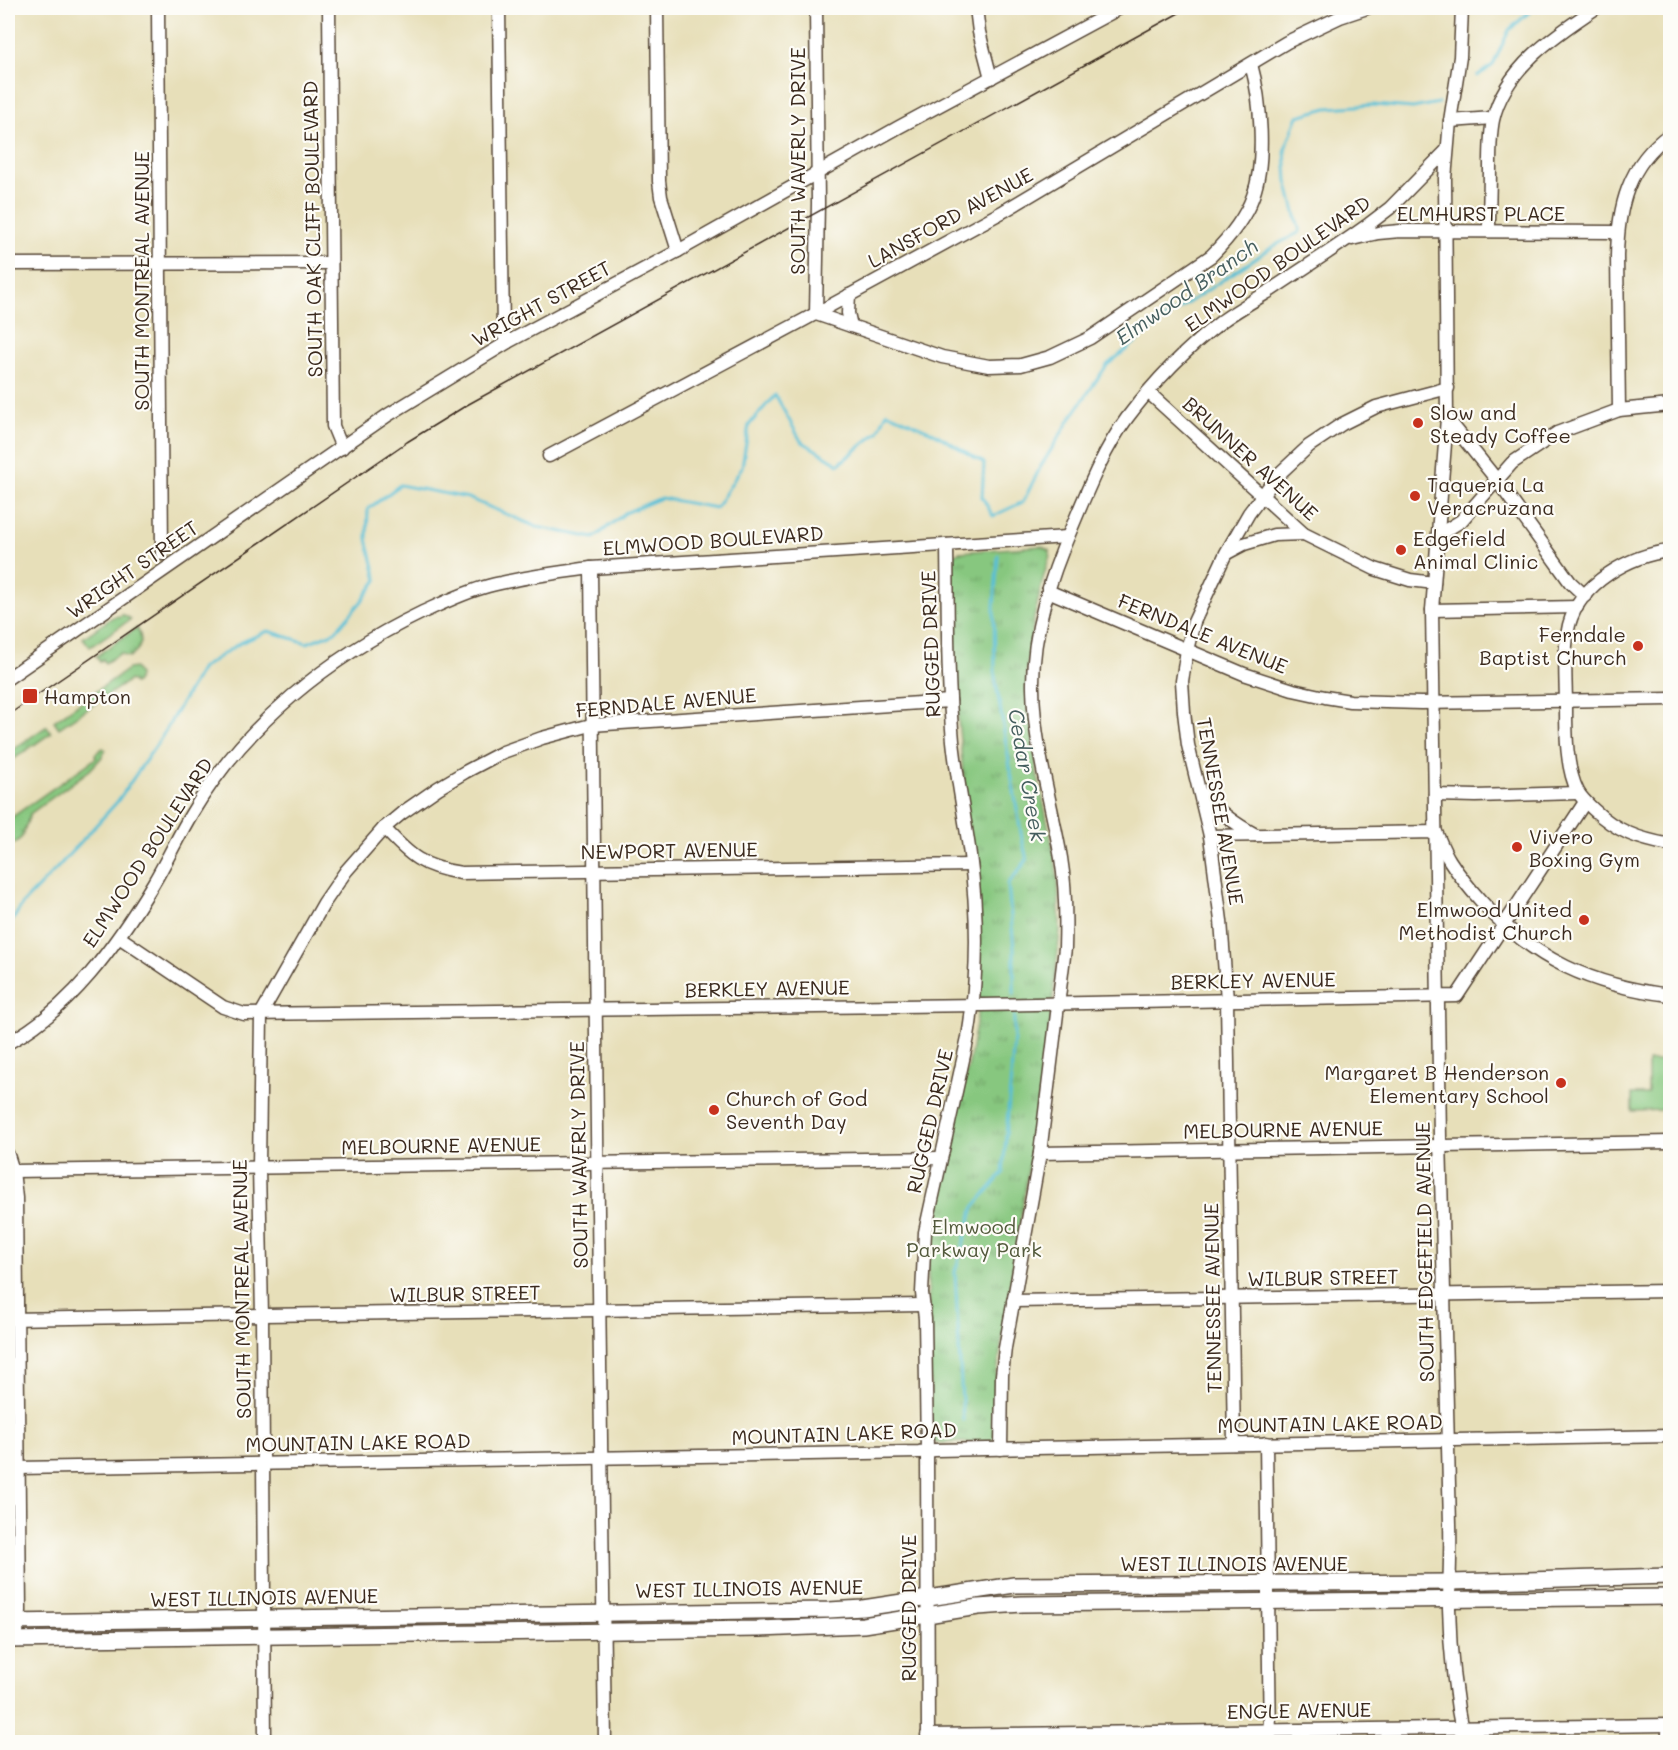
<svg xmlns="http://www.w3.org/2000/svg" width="1678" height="1750" viewBox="0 0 1678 1750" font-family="Mali,sans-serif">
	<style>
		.grass { fill: url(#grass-tufts); stroke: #61784e; stroke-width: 1.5 }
		.pitch { fill: #87c77f; stroke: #61784e; stroke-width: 1.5 }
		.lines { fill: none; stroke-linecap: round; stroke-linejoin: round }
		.stream { stroke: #58bfd5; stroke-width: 3 }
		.minor-casing { stroke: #554535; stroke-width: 15 }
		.major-casing { stroke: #554535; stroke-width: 18 }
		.minor { stroke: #fff; stroke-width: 12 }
		.major { stroke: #fff; stroke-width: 15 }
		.tram { stroke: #3b2a1e; stroke-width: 1.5 }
		.poi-dot { fill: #c8321e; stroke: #fdfcf7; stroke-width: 2 }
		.labels { text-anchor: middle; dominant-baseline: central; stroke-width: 4.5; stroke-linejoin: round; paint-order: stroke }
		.street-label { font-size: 20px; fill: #3b2a1e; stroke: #fdfcf7 }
		.poi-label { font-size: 20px; fill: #3b2a1e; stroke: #fdfcf7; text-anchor: start }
		.park-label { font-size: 20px; fill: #52593b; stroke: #fdfcf7 }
		.water-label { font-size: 21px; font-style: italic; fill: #455e5e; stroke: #fdfcf7 }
	</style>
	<defs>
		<pattern id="grass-tufts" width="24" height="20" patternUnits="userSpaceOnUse" patternTransform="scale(1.5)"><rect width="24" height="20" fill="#87c77f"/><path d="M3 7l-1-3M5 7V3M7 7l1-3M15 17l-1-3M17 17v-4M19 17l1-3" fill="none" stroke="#70a267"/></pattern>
	</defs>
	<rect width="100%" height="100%" fill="#fdfcf7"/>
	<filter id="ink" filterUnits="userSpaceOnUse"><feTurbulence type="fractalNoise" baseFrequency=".0167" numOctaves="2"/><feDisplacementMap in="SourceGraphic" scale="12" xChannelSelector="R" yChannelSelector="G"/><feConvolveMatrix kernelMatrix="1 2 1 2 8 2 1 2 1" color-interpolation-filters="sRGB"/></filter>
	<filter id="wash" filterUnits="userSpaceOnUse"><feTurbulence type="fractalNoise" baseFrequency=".008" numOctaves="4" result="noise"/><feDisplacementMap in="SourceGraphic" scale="24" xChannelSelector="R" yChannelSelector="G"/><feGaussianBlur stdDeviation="1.35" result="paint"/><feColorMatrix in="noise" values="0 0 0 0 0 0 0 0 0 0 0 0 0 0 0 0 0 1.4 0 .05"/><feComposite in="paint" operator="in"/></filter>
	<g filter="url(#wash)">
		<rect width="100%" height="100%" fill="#e7dfb9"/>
		<g class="grass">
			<polygon points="1041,546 1050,551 1050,556 1044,575 1034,618 1026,673 1037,773 1054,853 1058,881 1060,930 1050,1026 996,1380 995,1436 992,1441 988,1442 936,1443 931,1439 928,1273 930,1231 943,1164 970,1059 978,1011 964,783 953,665 952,559 954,555 959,552"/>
			<polygon points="122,614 131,619 90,647 83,638 113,617 121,616"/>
			<path d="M137 628C144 640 141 650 129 657L123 655 121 653 105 663 103 659 100 662 96 656Z"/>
			<polygon points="135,668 139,675 137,682 134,684 130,680 59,728 54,721 128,669"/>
			<polygon points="47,726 51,733 8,763 8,753"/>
			<polygon points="103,748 106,750 101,758 90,770 30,814 22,837 14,844 8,843 8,820 96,758 95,754"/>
		</g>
		<polygon class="pitch" points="1648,1061 1670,1061 1670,1110 1632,1111 1632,1094 1648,1094"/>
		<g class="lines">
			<g class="stream">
				<polyline points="1477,76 1493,65 1509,30 1534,8"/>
				<polyline points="998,555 994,606 995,677 1022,839 1027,860 1008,884 1014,949 1014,994"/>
				<polyline points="8,928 23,903 58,867 117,802 161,738 202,668 240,643 268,631 307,643 335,632 361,602 377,580 367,539 368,509 400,485 468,498 537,527 594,538 625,513 661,498 716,508 742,467 749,425 775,395 801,441 839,464 878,432 887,412 934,433 984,463 982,497 993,516 1023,502 1041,466 1072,416 1107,365 1167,317 1274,246 1300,232 1287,181 1285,149 1298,116 1327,108 1373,105 1413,108 1438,103"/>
				<polyline points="963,1420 955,1272 974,1207 1003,1173 1014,1038 1014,1016"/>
			</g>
		</g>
	</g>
	<g filter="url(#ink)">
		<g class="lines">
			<g class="minor-casing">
				<g id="minor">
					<polyline points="158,8 162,554"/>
					<polyline points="329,8 333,426 342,448"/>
					<polyline points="499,8 503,334 508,342"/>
					<polyline points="657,8 659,181 661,197 678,251"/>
					<path d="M816 8 818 203 816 314 942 357 989 366 1021 365 1050 357 1090 338 1211 256C1228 239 1245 219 1253 196 1266 161 1261 100 1251 64"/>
					<polyline points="976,8 979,32 991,78"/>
					<path d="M1462 8 1460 57 1450 121 1445 179 1447 418 1432 610 1440 1138 1450 1524C1451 1552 1449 1580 1449 1608 1450 1653 1455 1699 1464 1742"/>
					<polyline points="1450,121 1493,118"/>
					<path d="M1489 230C1489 209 1490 188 1490 166 1490 151 1490 135 1493 120 1504 69 1555 35 1596 8"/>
					<polyline points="1352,239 1378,233 1400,231 1617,232"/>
					<polyline points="8,264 331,263"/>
					<polyline points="849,295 848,313 851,326"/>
					<polyline points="1148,392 1304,534 1375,569 1410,580 1434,583"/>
					<path d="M1619 410 1617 256C1618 207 1628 164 1670 134"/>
					<polyline points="1447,418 1496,479 1570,582 1585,596"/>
					<polyline points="549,456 804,320 1004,211 1287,42 1340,17 1367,8"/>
					<polyline points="1438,535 1461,521 1512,463 1557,433 1619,410 1670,405"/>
					<path d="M1670 551C1630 555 1580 583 1569 625 1563 652 1566 680 1566 707 1566 733 1566 769 1578 792 1582 799 1588 804 1593 809 1617 832 1639 839 1670 845"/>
					<polyline points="1227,553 1244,544 1274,535 1304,534"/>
					<path d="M591 568C594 959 600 1351 605 1742"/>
					<polyline points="1048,591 1244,674 1293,690 1325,697 1350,701 1421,703 1670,699"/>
					<polyline points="1432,610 1577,607"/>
					<polyline points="8,678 388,415 508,342 678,251 899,127 1120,8"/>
					<path d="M1201 793C1219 811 1233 823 1256 835"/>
					<polyline points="1435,795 1476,796 1578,793"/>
					<path d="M384 828C410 856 422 867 461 873L971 865"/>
					<path d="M1210 836 1436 832C1440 841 1444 852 1450 861 1459 875 1470 889 1481 901 1533 960 1593 986 1670 995"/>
					<polyline points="119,937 223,1007 244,1014 982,1005 1457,996 1585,802"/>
					<path d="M8 1043C71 1009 116 945 153 884 167 861 178 836 192 813 245 724 329 657 421 613 443 603 465 592 488 586 522 577 557 573 591 568L1067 537"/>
					<polyline points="1040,1153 1670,1142"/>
					<polyline points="8,1155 13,1171 16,1198 20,1611 16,1639"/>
					<polyline points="13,1171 940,1158"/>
					<polyline points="1013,1301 1670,1291"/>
					<polyline points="8,1319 923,1305"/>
					<polyline points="1266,1443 1270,1742"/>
					<polyline points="1234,1444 1227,1000 1221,921 1210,836 1188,745 1184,712 1182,681 1187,650 1194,622 1226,553 1249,513 1278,475 1309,446 1342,424 1376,407 1448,388"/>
					<path d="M1001 1449 1002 1375 1005 1348 1040 1153 1065 948C1066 918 1066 888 1061 858 1051 801 1034 746 1033 688 1032 632 1050 578 1072 527 1088 489 1103 451 1127 418 1154 382 1187 348 1222 321 1236 311 1253 301 1268 292 1302 269 1336 248 1369 224L1390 208 1447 150"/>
					<polyline points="18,1468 919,1452 935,1450 1670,1436"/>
					<polyline points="927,1735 1670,1725"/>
					<polyline points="265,1742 262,1316 259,1167 261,1014 324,903 346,871 384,828 402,813 438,788 465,772 503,752 542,738 591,725 950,701"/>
					<path d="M928 1742 927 1451 925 1319 922 1293 925 1232 968 1037C978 978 978 914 970 855 965 817 957 780 953 741 947 676 948 610 947 545"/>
					<polyline points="1667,1742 1669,1725"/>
				</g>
			</g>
			<g class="major-casing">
				<g id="major">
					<polyline points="8,1622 829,1610 863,1608 1014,1585 1451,1582 1670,1576"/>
					<polyline points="8,1640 759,1629 863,1625 978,1607 1022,1604 1670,1597"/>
				</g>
			</g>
			<use href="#minor" class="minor"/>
			<use href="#major" class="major"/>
			<polyline class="tram" points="8,715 407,442 467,405 1188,8"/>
		</g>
	</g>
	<g class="poi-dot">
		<circle cx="1418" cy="423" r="6"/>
		<circle cx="1415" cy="496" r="6"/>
		<circle cx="1401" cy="550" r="6"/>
		<circle cx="1638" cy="646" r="6"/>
		<rect x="22" y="688" width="16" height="16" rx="3"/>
		<circle cx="1517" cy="847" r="6"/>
		<circle cx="1584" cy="920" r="6"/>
		<circle cx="1561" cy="1083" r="6"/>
		<circle cx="714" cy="1110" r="6"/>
	</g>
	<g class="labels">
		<g class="street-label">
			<text transform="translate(797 161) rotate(-90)">SOUTH WAVERLY DRIVE</text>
			<text x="1481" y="213">ELMHURST PLACE</text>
			<text transform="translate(950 217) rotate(-29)">LANSFORD AVENUE</text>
			<text transform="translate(312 229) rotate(-91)">SOUTH OAK CLIFF BOULEVARD</text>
			<text transform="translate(1277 263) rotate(-35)">ELMWOOD BOULEVARD</text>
			<text transform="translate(141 281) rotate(-90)">SOUTH MONTREAL AVENUE</text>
			<text transform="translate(541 303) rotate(-29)">WRIGHT STREET</text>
			<text transform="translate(1251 458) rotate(42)">BRUNNER AVENUE</text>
			<text transform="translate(713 540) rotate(-4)">ELMWOOD BOULEVARD</text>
			<text transform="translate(132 569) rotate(-35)">WRIGHT STREET</text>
			<text transform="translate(1203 633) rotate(22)">FERNDALE AVENUE</text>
			<text transform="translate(930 644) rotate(-92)">RUGGED DRIVE</text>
			<text transform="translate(666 702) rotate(-5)">FERNDALE AVENUE</text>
			<text transform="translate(1221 811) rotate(80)">TENNESSEE AVENUE</text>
			<text transform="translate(669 850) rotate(-1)">NEWPORT AVENUE</text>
			<text transform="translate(147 852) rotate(-57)">ELMWOOD BOULEVARD</text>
			<text transform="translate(1253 980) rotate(-1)">BERKLEY AVENUE</text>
			<text transform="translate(767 988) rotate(-1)">BERKLEY AVENUE</text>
			<text transform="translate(929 1121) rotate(-77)">RUGGED DRIVE</text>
			<text transform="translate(1283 1129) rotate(-1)">MELBOURNE AVENUE</text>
			<text transform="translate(441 1145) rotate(-1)">MELBOURNE AVENUE</text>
			<text transform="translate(578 1155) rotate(-91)">SOUTH WAVERLY DRIVE</text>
			<text transform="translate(1424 1252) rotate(-91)">SOUTH EDGEFIELD AVENUE</text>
			<text transform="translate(1323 1277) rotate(-1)">WILBUR STREET</text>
			<text transform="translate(241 1289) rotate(-91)">SOUTH MONTREAL AVENUE</text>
			<text transform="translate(465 1293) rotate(-1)">WILBUR STREET</text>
			<text transform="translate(1212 1298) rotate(-91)">TENNESSEE AVENUE</text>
			<text transform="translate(1330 1423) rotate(-1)">MOUNTAIN LAKE ROAD</text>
			<text transform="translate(844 1433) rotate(-2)">MOUNTAIN LAKE ROAD</text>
			<text transform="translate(358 1442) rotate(-1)">MOUNTAIN LAKE ROAD</text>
			<text x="1234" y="1563">WEST ILLINOIS AVENUE</text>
			<text transform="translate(749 1588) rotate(-1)">WEST ILLINOIS AVENUE</text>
			<text transform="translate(264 1597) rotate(-1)">WEST ILLINOIS AVENUE</text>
			<text transform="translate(908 1608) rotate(-90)">RUGGED DRIVE</text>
			<text transform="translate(1299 1710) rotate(-1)">ENGLE AVENUE</text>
		</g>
		<g class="poi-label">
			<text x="1430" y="412">Slow and<tspan x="1430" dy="23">Steady Coffee</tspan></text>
			<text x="1427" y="484">Taqueria La<tspan x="1427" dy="23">Veracruzana</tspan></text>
			<text x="1413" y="538">Edgefield<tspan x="1413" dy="23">Animal Clinic</tspan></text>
			<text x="1626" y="634" text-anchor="end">Ferndale<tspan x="1626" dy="23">Baptist Church</tspan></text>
			<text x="44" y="696">Hampton</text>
			<text x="1529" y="836">Vivero<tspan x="1529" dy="23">Boxing Gym</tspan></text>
			<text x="1572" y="909" text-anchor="end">Elmwood United<tspan x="1572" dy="23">Methodist Church</tspan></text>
			<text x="1549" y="1072" text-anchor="end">Margaret B Henderson<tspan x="1549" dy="23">Elementary School</tspan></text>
			<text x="726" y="1098">Church of God<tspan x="726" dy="23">Seventh Day</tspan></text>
		</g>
		<g class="park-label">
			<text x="974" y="1226">Elmwood<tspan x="974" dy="23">Parkway Park</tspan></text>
		</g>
		<g class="water-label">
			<text transform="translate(1186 291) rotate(-35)">Elmwood Branch</text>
			<text transform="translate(1028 775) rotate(80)">Cedar Creek</text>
		</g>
	</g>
	<rect width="1678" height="1750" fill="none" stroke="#fdfcf7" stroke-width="30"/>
</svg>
